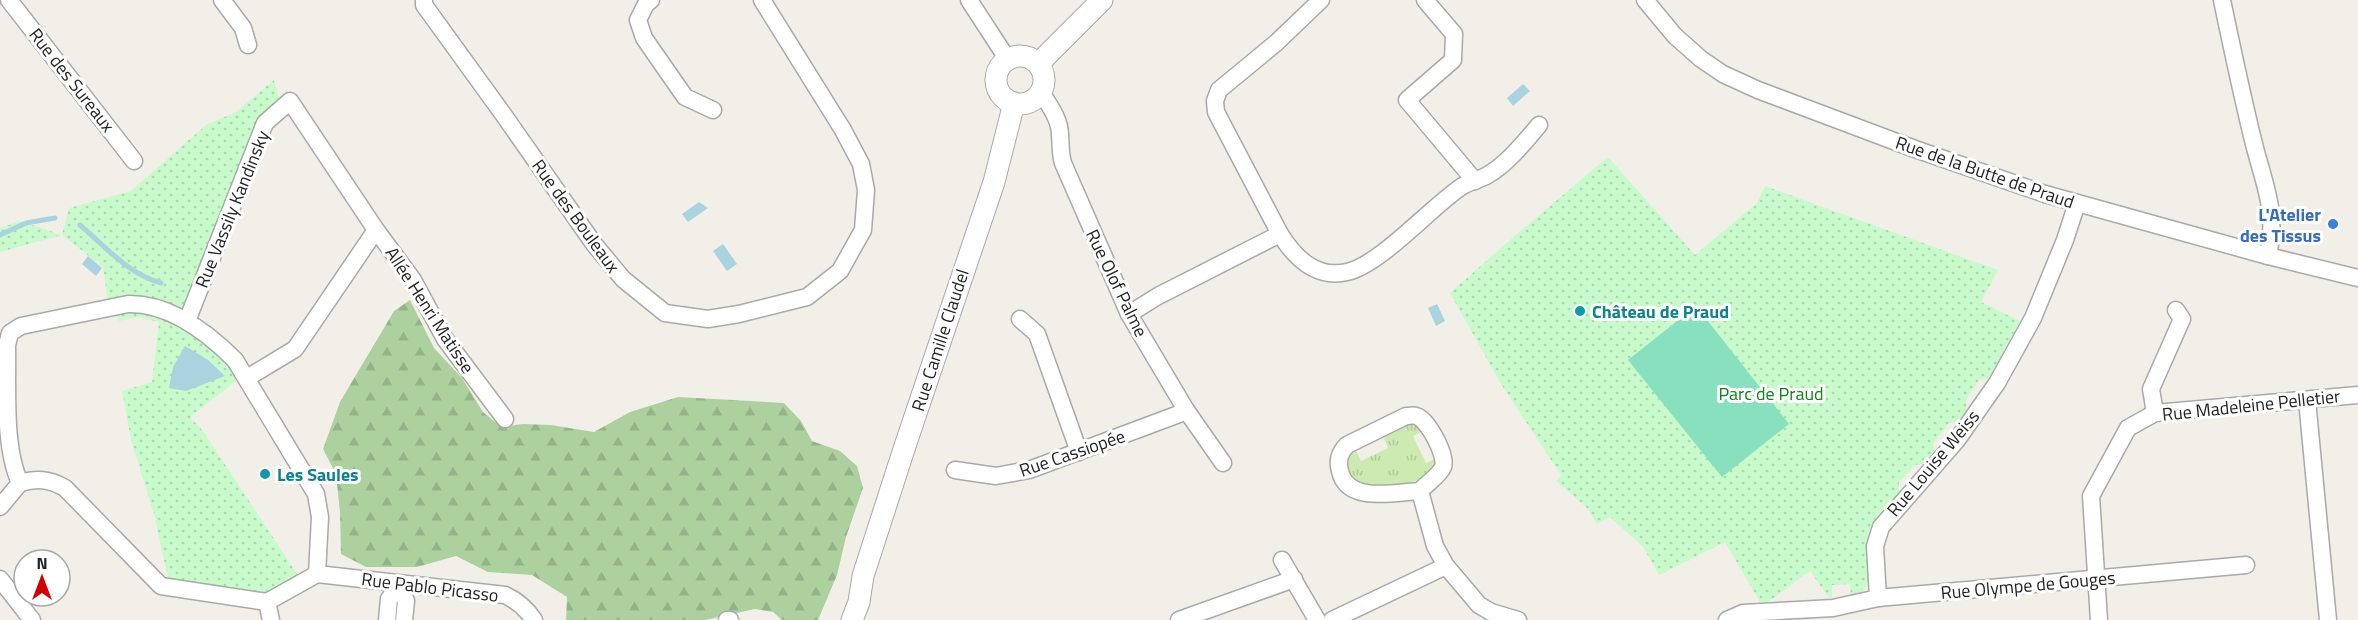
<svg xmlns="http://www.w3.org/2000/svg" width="2358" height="620" viewBox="0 0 2358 620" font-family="'Titillium Web',sans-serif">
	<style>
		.grass { fill: url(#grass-tufts) }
		.forest { fill: url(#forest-firs) }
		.park { fill: url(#park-dots) }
		.pitch { fill: #88e0be }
		.water { fill: #aad3df }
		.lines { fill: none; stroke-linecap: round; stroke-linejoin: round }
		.stream { stroke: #aad3df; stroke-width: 5 }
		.minor-casing { stroke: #a9a9a9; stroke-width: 19 }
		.tertiary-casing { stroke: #a9a9a9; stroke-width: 23 }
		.minor { stroke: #fff; stroke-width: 16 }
		.tertiary { stroke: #fff; stroke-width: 21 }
		.shop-dot { fill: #3f7fe0; stroke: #fff; stroke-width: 2 }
		.culture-dot { fill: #0f9aa8; stroke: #fff; stroke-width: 2 }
		.labels { text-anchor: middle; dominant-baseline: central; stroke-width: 6; stroke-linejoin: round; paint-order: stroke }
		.street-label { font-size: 18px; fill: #222; stroke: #fff }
		.shop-label { font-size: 18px; font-weight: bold; fill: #366cbe; stroke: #fff; text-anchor: end }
		.culture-label { font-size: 18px; font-weight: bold; fill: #0d838f; stroke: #fff; text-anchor: start }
		.park-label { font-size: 18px; fill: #0c8416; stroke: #fff }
	</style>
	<defs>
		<pattern id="grass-tufts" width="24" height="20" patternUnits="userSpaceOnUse" patternTransform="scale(1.5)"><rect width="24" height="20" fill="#cdebb0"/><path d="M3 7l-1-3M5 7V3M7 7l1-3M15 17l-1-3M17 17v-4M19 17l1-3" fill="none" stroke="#b0c997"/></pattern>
		<pattern id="forest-firs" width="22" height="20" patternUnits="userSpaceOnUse" patternTransform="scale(1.5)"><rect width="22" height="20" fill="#add19e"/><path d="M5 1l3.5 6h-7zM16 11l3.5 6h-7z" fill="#95b388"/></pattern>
		<pattern id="park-dots" width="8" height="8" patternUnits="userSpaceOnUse" patternTransform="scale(1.5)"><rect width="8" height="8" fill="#c8facc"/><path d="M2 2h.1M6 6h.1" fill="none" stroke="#acd6af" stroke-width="1.8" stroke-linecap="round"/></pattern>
	</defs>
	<rect width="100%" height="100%" fill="#f2efe9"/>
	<polygon class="grass" points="1408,424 1419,426 1423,431 1413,436 1426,463 1435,459 1436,466 1423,479 1409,483 1366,488 1353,484 1344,460 1346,455 1356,450 1361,461 1388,448 1383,436"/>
	<polygon class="forest" points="410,300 434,348 462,378 483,412 501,427 523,424 551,425 594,432 630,412 678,397 784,403 801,421 812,441 840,451 857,466 863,488 846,537 837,575 818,620 782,620 773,612 755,609 705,620 566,620 567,597 532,575 488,572 456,556 417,567 366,567 341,554 340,512 336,474 323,449 340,402 394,311"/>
	<g class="park">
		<path d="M274 80 281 106 177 326C202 339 227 354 236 381L190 417 203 431 299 577 271 592 260 594 168 578 154 514 131 440 122 391 152 382 159 322 139 317 119 321 108 303 103 267 62 235 0 252V228L20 221 62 235 69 208 131 191 206 125 236 112Z"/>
		<path d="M1608 157 1695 255 1757 203 1765 186 1998 270 1981 302 2020 321 1989 378 1979 380 1966 400 1967 413 1959 422 1949 423 1933 444 1935 453 1925 464 1915 465 1899 482V493C1889 503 1877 513 1871 526 1861 549 1885 588 1851 596L1850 584 1832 585V597L1829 598 1810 571 1768 602H1760L1725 542 1659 575 1643 547 1610 517 1597 524 1587 508 1556 481 1561 475 1501 384 1450 293 1518 233Z"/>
	</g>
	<polygon class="pitch" points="1696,306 1789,424 1722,477 1628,360"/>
	<g class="water">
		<polygon points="1523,84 1530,91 1513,106 1507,98"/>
		<polygon points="699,202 708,208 688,222 682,214"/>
		<polygon points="723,244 737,264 727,271 713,251"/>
		<polygon points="88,256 102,268 96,276 82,264"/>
		<polygon points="1437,304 1445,321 1436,326 1428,308"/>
		<polygon points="185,346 208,360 225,376 186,391 169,388 173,367"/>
	</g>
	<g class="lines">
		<g class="stream">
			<path d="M80 225C106 247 128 274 161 283"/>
			<polyline points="0,235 26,223 55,218"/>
		</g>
		<g class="minor-casing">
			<g id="minor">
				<polyline points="9,0 134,161"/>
				<polyline points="222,0 243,28 248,45"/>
				<polyline points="424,0 424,5 503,114 594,244 623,279 665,313 708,319 739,314 807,297 840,271 863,230 866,190 861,164 843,130 762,0"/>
				<polyline points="651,0 646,4 638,20 644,38 685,97 713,110"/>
				<polyline points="969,0 1008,60"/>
				<polyline points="1425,0 1454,34 1453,60 1407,100 1475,181"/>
				<polyline points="1645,0 1675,36 1701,59 1723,74 1758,90 1915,149 2045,194 2268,256 2358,278"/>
				<path d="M2222 0C2232 48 2242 96 2254 144 2264 184 2278 212 2268 256"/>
				<path d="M1041 92C1049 105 1060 119 1060 135 1061 145 1060 153 1063 163L1129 314 1186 410 1223 463"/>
				<polyline points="376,230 413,280 445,339 505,419"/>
				<polyline points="1280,234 1216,112 1215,101 1219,90 1276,43 1321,0"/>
				<path d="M1129 314 1158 296 1280 234C1295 258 1316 279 1347 272 1380 265 1430 208 1461 187 1468 182 1478 180 1486 176 1505 166 1525 142 1539 125"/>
				<polyline points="1020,319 1037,334 1079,452"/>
				<polyline points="187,321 265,123 290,101 376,230 295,349 247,378"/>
				<polyline points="2307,400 2328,620"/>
				<polyline points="2155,413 2151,389 2182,319 2176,310"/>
				<path d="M1406 416C1410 416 1413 415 1416 416 1428 419 1447 456 1443 467 1439 476 1426 484 1420 491 1395 492 1347 504 1340 471 1337 461 1340 452 1347 445Z"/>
				<polyline points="955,470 996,476 1029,470 1179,414 1186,410"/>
				<path d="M20 483C37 478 49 479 65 488L161 586 267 602 271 620"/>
				<polyline points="1420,491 1435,546 1446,566 1479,605 1491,612 1518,620"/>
				<path d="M0 507 20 483C3 446 8 386 7 345L10 333 21 326 128 304C169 303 207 332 235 360L316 494 320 517 317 574 267 602"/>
				<polyline points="1282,560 1317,620"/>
				<path d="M317 574 505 595C518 601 526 608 534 620"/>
				<polyline points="0,579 32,620"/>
				<polyline points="399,585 406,601 404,620"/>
				<polyline points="1878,598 1875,546 1881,527 1957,440 1997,383 2033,318 2065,240 2077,203"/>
				<polyline points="387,620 389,599 399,585"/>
				<polyline points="727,620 730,620"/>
				<polyline points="1179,620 1294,579"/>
				<polyline points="1332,620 1446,566"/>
				<polyline points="1727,620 1743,613 1833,608 1878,598 2246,565"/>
				<polyline points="2099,620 2091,496 2128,428 2155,413 2358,395"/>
			</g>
		</g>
		<g class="tertiary-casing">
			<g id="tertiary">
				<circle cx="1020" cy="80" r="24"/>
				<polyline points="1038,64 1102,0"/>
				<polyline points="852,620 859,602 863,576 905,446 994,182 1014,103"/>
			</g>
		</g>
		<use href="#minor" class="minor"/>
		<use href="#tertiary" class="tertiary"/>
	</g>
	<circle class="shop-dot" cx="2333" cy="224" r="6"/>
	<g class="culture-dot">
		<circle cx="1580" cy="311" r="6"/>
		<circle cx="265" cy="474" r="6"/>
	</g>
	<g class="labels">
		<g class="street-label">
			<text transform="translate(72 80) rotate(52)">Rue des Sureaux</text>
			<text transform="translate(1985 172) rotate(19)">Rue de la Butte de Praud</text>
			<text transform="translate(232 209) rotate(-68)">Rue Vassily Kandinsky</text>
			<text transform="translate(576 216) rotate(54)">Rue des Bouleaux</text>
			<text transform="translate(1117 283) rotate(64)">Rue Olof Palme</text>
			<text transform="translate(430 310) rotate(57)">Allée Henri Matisse</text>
			<text transform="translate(940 340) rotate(-72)">Rue Camille Claudel</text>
			<text transform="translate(2251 405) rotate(-6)">Rue Madeleine Pelletier</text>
			<text transform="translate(1072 453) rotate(-19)">Rue Cassiopée</text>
			<text transform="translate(1933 463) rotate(-50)">Rue Louise Weiss</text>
			<text transform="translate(2028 585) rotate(-5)">Rue Olympe de Gouges</text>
			<text transform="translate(430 587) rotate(7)">Rue Pablo Picasso</text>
		</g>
		<g class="shop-label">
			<text x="2321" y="214">L'Atelier<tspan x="2321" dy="21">des Tissus</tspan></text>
		</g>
		<g class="culture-label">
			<text x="1592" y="311">Château de Praud</text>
			<text x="277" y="474">Les Saules</text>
		</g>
		<g class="park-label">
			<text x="1771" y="393">Parc de Praud</text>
		</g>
	</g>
	<g transform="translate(42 578)"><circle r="28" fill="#ffffff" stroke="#a7a7a7" stroke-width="1.5"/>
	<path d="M0-4.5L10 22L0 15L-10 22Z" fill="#d40000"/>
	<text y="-9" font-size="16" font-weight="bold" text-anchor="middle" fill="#222222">N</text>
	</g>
</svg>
